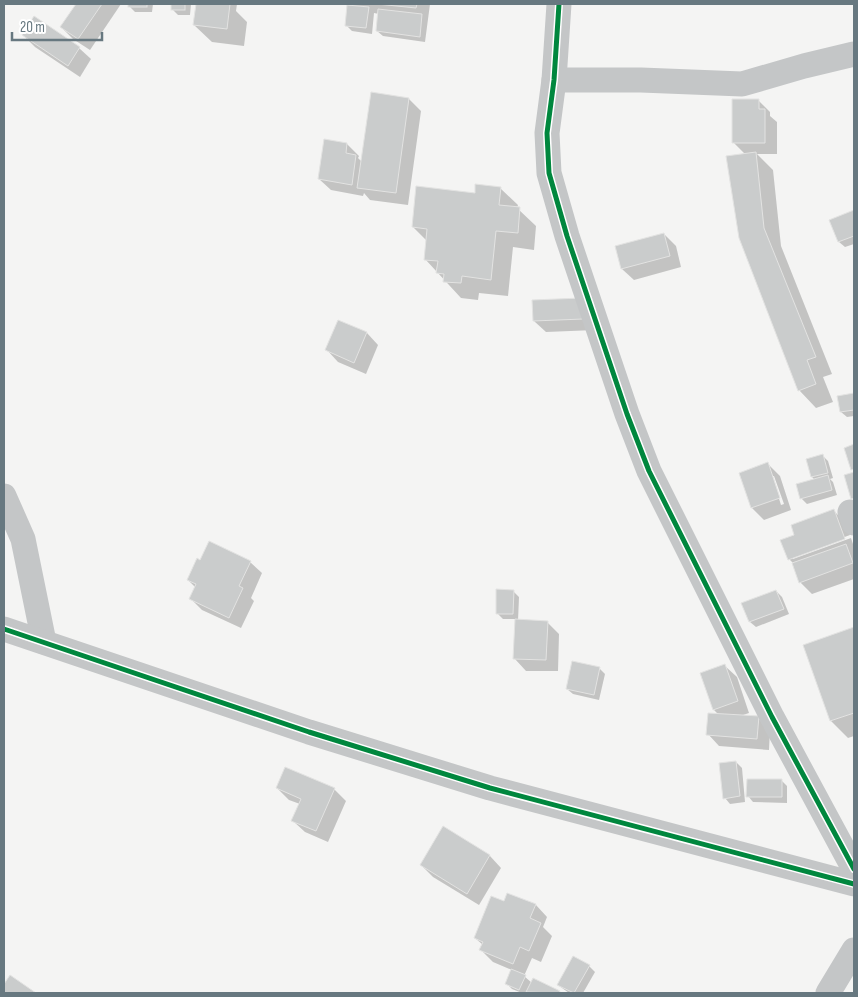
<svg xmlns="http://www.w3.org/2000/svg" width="858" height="997" viewBox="0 0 858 997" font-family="'Sofia Sans Condensed',sans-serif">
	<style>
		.shadow { fill: #0003; fill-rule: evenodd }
		.building { fill: #cacccc; stroke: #e3e3e2 }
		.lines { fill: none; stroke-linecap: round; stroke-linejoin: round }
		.minor { stroke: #c4c6c7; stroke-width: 25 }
		.cycleway-casing { stroke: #fff; stroke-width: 8 }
		.cycleway { stroke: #00873e; stroke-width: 5 }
	</style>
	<rect width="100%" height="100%" fill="#f4f4f3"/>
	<g class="shadow">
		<polygon points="77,4 121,4 90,50 73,39 61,27"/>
		<polygon points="129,4 153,4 152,12 135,12 129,6"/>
		<polygon points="171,4 191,4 190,15 178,15 172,9"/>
		<polygon points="197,4 237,4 236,11 247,22 244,46 212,42 194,25"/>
		<polygon points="350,4 430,4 425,42 383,36 377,31 379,14 374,13 372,34 352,31 347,26 353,7"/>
		<polygon points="23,35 79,48 91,59 80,77 35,47"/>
		<polygon points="409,99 421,111 408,205 370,200 364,193 363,196 331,190 319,179 347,144 359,156 358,158 362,162"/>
		<polygon points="759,101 770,112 770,116 777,122 777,154 757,154 773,170 781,246 832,374 823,377 833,402 816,408 799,390 745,154 733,142"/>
		<polygon points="500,188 518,205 517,208 536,226 534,250 513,247 508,296 479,293 478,300 461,298 425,259 427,241 413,227 476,194"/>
		<polygon points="854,211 854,244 845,247 839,242 831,220"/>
		<polygon points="664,234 676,246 681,267 634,280 622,269"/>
		<polygon points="582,299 595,330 546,332 534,321"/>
		<polygon points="339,321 367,333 378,345 366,374 338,362 327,350"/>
		<polygon points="854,394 854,416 847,417 841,412 838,397"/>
		<polygon points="823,456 828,461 833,478 830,479 833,482 837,495 807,504 801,498 815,480 812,477 807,460"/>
		<path d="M768 464 780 476 791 510 764 520 752 508 740 473ZM772 476H774L784 504 781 505Z"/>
		<polygon points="833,510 845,522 850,535 793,556 793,559 851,538 854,547 854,551 853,552 854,553 854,579 812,594 800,582 793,563 789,559 796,536"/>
		<polygon points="201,561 250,562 262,573 251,598 254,601 241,628 202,610 191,599 196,588 188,580"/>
		<polygon points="513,591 519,597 518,621 547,622 559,634 558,671 526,671 515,659 516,619 503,619 497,613"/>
		<polygon points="776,591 782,597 789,614 756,627 750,622 743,604"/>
		<polygon points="854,628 854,736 848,738 831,721 805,645"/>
		<polygon points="725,666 737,677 749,713 740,716 758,718 770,729 769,750 719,746 708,734 719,715 714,710 702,674"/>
		<polygon points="599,668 605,674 599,700 573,694 567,689"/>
		<polygon points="736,762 742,768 745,802 730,804 725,798"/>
		<polygon points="782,781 787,786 787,803 753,802 748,796"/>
		<polygon points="277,788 334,789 346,801 328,842 305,832 293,821 300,804 289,800"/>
		<polygon points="444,828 490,856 501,868 479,905 433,877 421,865"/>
		<polygon points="508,894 536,905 547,917 543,927 552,936 541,962 532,958 524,976 532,983 533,980 561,993 529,993 527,991 526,993 522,993 512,989 507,984 512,970 493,962 481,950 483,945 475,938 504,902"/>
		<polygon points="589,966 595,972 583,993 569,993 558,985"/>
	</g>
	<g class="building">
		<polygon points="76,4 102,4 78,39 60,27"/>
		<rect x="128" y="4" width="19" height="3"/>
		<rect x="171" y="4" width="14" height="6"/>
		<polygon points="196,4 230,4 227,29 193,25"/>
		<polygon points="377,4 417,4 416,8"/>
		<polygon points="347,5 369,7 366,28 345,26"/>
		<polygon points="378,9 422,14 420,37 376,31"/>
		<polygon points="34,16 80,47 68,66 22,35"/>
		<polygon points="371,92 409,98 396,193 357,188"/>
		<polygon points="732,99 759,99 759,109 765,109 765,143 732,143"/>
		<polygon points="324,139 347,143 346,153 356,155 352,185 318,179"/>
		<polygon points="756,152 764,228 816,357 807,360 816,384 798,391 739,238 726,156"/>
		<polygon points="475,184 501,187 499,205 520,207 518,233 496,231 491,280 462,276 461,283 443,282 444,274 436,273 438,261 424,260 427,229 412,227 416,186 475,193"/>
		<polygon points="854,210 854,236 838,242 829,220"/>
		<polygon points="664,233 670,256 621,269 615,246"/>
		<polygon points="582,298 583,319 533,321 532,300"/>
		<polygon points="338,320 367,332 354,363 325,350"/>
		<polygon points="854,393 854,410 840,412 837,396"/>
		<polygon points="854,444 854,469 851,470 844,448"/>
		<polygon points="823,454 828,473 811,477 806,459"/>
		<polygon points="768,462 780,498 751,508 739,473"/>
		<polygon points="854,472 854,498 851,499 844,475"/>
		<polygon points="828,475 832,490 800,499 796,484"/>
		<polygon points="834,509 845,539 788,560 780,540 794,535 791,525"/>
		<polygon points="209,541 251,561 239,586 243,588 229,618 189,599 196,584 187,580 197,558 200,560"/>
		<polygon points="846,544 853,563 799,583 792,563"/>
		<polygon points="496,589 514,590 513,614 496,614"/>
		<polygon points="776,590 784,609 749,622 741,603"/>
		<polygon points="515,619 548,621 546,660 513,659"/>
		<polygon points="854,627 854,713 830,721 803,645"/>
		<polygon points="572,661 600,667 594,695 566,689"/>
		<polygon points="725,664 738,701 713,710 700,673"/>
		<polygon points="708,713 759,716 757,739 706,735"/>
		<polygon points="736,761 740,796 723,799 719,763"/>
		<polygon points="285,767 335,788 316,831 291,821 301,799 276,788"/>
		<polygon points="747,779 782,779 782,797 746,797"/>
		<polygon points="443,826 490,855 467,894 420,865"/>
		<polygon points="507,893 536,904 530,918 541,923 529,951 520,947 513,964 479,950 483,942 474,938 491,896 504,901"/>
		<polygon points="573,956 590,965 574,993 557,985"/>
		<polygon points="511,969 526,975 519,990 505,984"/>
		<polygon points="10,975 36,993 4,993 4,984"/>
		<polygon points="533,978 560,991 559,993 526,992"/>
	</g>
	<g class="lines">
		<g class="minor">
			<polyline points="559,4 554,80 547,133 549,173 567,236 627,414 649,471 772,717 854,869"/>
			<polyline points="554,80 641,80 742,84 804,66 854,54"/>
			<polyline points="4,496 23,539 44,642"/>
			<polyline points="850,512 854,523"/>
			<polyline points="4,629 309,732 490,788 854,884"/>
			<polyline points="828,993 854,950"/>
		</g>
		<g class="cycleway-casing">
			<g id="cycleway">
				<polyline points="559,4 554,80 547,133 549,173 567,236 627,414 649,471 772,717 854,869"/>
				<polyline points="4,629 309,732 490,788 854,884"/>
			</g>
		</g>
		<use href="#cycleway" class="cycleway"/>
	</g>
	<rect width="858" height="997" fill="none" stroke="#677880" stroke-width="10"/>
	<path d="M12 32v8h90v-8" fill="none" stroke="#677880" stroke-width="2.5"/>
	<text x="20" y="32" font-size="15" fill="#677880" stroke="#ffffff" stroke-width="4" paint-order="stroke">20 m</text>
</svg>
